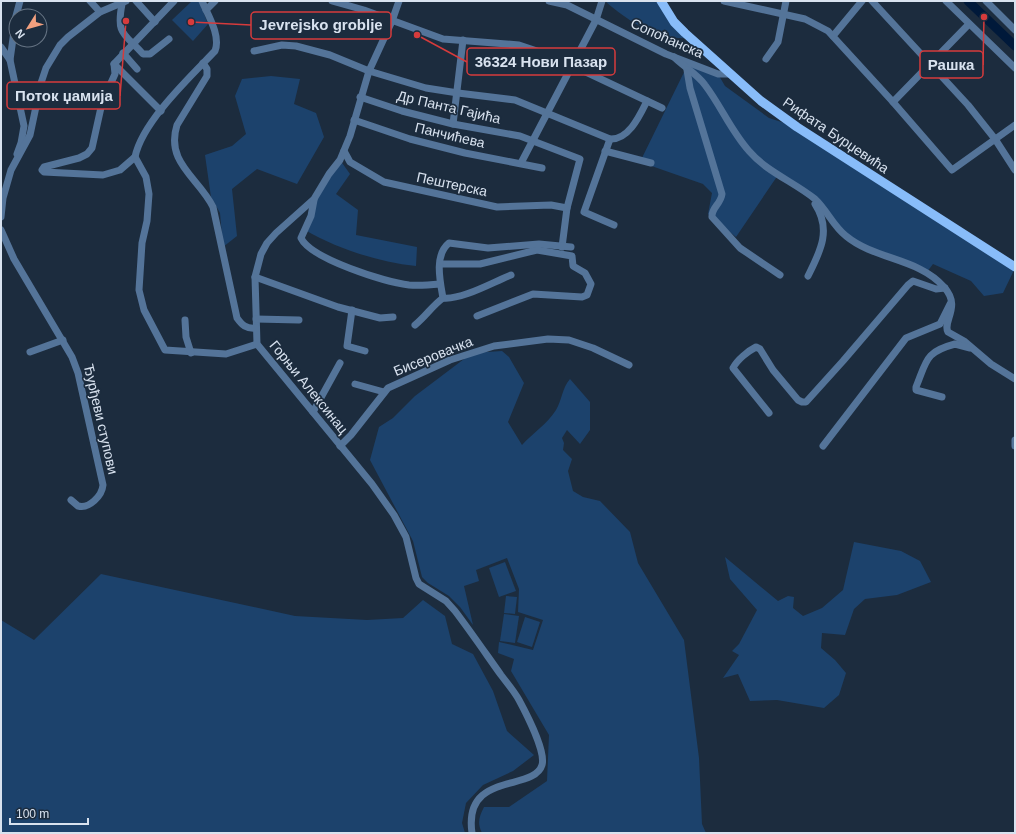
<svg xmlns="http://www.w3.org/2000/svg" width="1016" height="834" viewBox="0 0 1016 834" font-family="Helvetica,sans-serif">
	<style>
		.green { fill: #1c426c }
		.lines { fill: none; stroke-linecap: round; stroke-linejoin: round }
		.river { stroke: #00193a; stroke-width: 9 }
		.minor { stroke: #547499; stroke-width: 7 }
		.major { stroke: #88bcf9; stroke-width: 9 }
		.labels { text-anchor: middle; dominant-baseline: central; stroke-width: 3.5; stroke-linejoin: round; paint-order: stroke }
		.street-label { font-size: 14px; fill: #d8e2ef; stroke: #1c2c3e }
		.leader { fill: none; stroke: #d63b3c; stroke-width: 1.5 }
		.callout-dot { fill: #d63b3c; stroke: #1c2c3e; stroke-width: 1.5 }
		.callout { fill: #1c2c3e; stroke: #d63b3c; stroke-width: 1.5 }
		.callout-label { font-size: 15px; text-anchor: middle; font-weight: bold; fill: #d8e2ef }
	</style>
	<rect width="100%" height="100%" fill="#1c2c3e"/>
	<g class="green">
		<polygon points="192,1 199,1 208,24 193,41 172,20"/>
		<path d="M605 1H661L691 38C658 41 629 22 605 1Z"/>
		<polygon points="689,62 718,74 725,86 769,118 797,127 1015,268 1003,293 984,296 971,281 933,264 927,272 855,243 827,212 778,175 736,237 708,214 712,193 703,184 640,162"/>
		<polygon points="271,76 300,79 294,104 316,113 324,137 297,184 257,169 232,189 237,236 223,247 220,213 211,197 205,155 232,146 246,134 235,96 242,79"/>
		<path d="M340 160 350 174 336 194 358 210 356 235 417 247 416 266C378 262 338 249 305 230L314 199Z"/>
		<path d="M502 351 509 357 524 383 508 422 522 445C532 434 548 423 556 410 562 400 562 388 570 379L590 402V430L580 444 567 430 562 438 564 443 563 450 572 459 568 471 573 491 583 497 600 501 630 532 638 563 684 640 699 758 702 824 706 833H482C477 823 479 817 484 807H509L547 781 549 735 511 671 514 659 498 653 499 642 533 650 543 620 518 612 519 589 507 558 476 570 479 581 464 586 473 625 460 607 449 596 428 583 422 577 413 541 370 460 379 427 393 418 415 396 472 353Z"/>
		<polygon points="854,542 901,551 920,561 931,582 897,595 865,599 854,609 845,635 822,633 821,648 835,660 846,673 839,695 824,708 777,700 750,701 738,674 723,678 739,655 732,651 739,644 757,610 730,579 725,557 778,601 788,596 794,597 793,608 803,616 822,608 843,590"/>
		<polygon points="505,562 516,591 499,597 489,568"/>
		<polygon points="101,574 295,616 367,620 403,618 423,600 445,616 452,644 473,654 493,691 507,731 534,755 513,771 483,785 466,803 462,823 465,833 1,833 1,620 34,640"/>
		<polygon points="506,596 517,597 515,614 504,613"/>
		<polygon points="504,614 519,616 515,643 500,641"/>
		<polygon points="525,617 540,622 532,647 517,642"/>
	</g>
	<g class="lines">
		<polyline class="river" points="968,1 1015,46"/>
		<g class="minor">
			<polyline points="90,1 100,12"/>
			<polyline points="136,1 155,22"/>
			<path d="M202 1C208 15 221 36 215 51 190 77 142 122 135 157L146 177 149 194 147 221 142 243 139 290 144 310 165 350 226 354 257 344"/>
			<polyline points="332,1 364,10 443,39 519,45 552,56 662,108"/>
			<path d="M399 1 392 21 369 71 350 136 340 160 329 174 314 199 276 233 267 243 261 254 255 277 257 344 372 484 394 515 406 537 416 578 419 584 446 601 455 611C471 632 486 654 501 675 507 683 514 691 519 700 526 713 546 752 542 765 534 792 463 771 472 833"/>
			<polyline points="549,1 567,5 666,54 718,74 730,74"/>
			<polyline points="724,1 805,19 828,31 893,102 952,170 1015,125"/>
			<polyline points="872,1 968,105 995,139 1015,170"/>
			<polyline points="946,1 1015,68"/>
			<polyline points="986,1 1015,30"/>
			<path d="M122 4C116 35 124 33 143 54H150L169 39"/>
			<polyline points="206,10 215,1"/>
			<polyline points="16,16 20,1"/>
			<polyline points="833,36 862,1"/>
			<polyline points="1,47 10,60 24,126 21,143 17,154"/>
			<path d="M254 51 282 45 296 46 330 55 369 71 426 88 458 93 515 100 610 139C629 140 640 115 647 101"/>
			<polyline points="123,53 137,69"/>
			<path d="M674 57C684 67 697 74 705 85 721 106 731 131 749 151 767 172 794 182 815 199 827 210 833 226 846 236 875 260 919 258 944 287 962 307 942 321 948 332L964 341 991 364 1015 379"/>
			<polyline points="766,59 778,42 786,1"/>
			<polyline points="10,60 16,17"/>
			<path d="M203 63 207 69V76L177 125C165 163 199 178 213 207L237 318C242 325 246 329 256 328"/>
			<polyline points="114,64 161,111"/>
			<path d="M687 70 690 88 722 194C721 204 711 208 712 217L740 248 780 275"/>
			<polyline points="360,97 402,111 453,124 520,136 580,159 567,208 562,247"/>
			<polyline points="893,102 969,24"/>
			<polyline points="354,120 410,139 465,153 542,168"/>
			<polyline points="453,124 463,40"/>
			<polyline points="610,139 584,212 614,225"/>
			<polyline points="344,151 350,162 384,182 497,207 551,205 567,208"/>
			<polyline points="605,151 651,163"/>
			<polyline points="135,157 120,170 103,175 44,172 42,170 44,167 79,158 87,154 92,148 102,103 115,74 114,64 174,1"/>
			<polyline points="521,163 596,20 602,1"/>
			<path d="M314 200 311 216 301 238C311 259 385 282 409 285 419 286 430 285 440 284"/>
			<polyline points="1,217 3,198 11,170 30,135 41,83 46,68 60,45 68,37 100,12 126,1"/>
			<path d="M1 230 14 259 72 357 78 373 103 485C102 496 89 509 78 506L71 500"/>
			<polyline points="440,264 480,264 537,250 572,256 573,266 585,273 591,284 587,295 582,297 533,294 477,316"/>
			<path d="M808 276C820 252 832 230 815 204"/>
			<polyline points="255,277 338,307 380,318 393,317"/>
			<path d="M443 298C440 281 434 255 449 243L488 248 539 244 571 247"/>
			<polyline points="352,310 347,346 365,351"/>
			<polyline points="256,319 299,320"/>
			<polyline points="185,320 186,337 191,353"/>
			<path d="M415 325C426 316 432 306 443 298 462 300 493 282 511 275"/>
			<polyline points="30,352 63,340"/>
			<polyline points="355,384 384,392"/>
			<path d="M942 397 916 390V387C927 360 925 352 955 344L970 348"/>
			<polyline points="313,412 340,363"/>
			<path d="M769 413 733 368C737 360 748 351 756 347L760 349 773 370 798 400 802 402H806L843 361 908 285 913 281 936 289 945 288"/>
			<polyline points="1015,440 1015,446"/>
			<polyline points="340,446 351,435 388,388 450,360 494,346 548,339 569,340 593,348 629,365"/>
			<polyline points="823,446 906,338 940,324 950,304"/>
		</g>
		<polyline class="major" points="661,1 674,22 685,33 761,101 797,127 1015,267"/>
	</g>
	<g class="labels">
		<g class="street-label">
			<text transform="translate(667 38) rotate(24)">Сопоћанска</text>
			<text transform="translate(449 107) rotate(13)">Др Панта Гајића</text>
			<text transform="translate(450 135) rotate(13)">Панчићева</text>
			<text transform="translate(836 135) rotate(34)">Рифата Бурџевића</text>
			<text transform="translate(452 184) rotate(12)">Пештерска</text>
			<text transform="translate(433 356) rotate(-22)">Бисеровачка</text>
			<text transform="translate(309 387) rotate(51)">Горњи Алексинац</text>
			<text transform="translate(101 419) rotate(77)">Ђурђеви ступови</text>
		</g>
	</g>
	<path class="leader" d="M191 22L251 25M417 35L467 62M984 17L983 65M126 21L120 96"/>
	<g class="callout-dot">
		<circle cx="191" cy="22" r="4"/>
		<circle cx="417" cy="35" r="4"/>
		<circle cx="984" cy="17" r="4"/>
		<circle cx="126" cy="21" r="4"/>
	</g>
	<g class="callout">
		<rect x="251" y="12" width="140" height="27" rx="4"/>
		<rect x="467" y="48" width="148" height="27" rx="4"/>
		<rect x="920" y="51" width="63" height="27" rx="4"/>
		<rect x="7" y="82" width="113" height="27" rx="4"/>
	</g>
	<g class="callout-label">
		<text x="321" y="30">Jevrejsko groblje</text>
		<text x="541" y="67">36324 Нови Пазар</text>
		<text x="951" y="70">Рашка</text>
		<text x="64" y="101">Поток џамија</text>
	</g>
	<rect width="1016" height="834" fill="none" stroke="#d8e2ef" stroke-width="4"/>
	<g transform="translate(28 28) rotate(233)"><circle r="19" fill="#1c2c3e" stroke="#677585"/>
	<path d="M0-3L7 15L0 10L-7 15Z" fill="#f2a07f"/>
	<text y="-6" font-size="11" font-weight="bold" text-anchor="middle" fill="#d8e2ef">N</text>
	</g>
	<path d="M10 818v6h78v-6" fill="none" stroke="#d8e2ef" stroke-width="2"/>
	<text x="16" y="818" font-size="12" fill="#d8e2ef" stroke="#1c2c3e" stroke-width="3" paint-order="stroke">100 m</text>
</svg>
